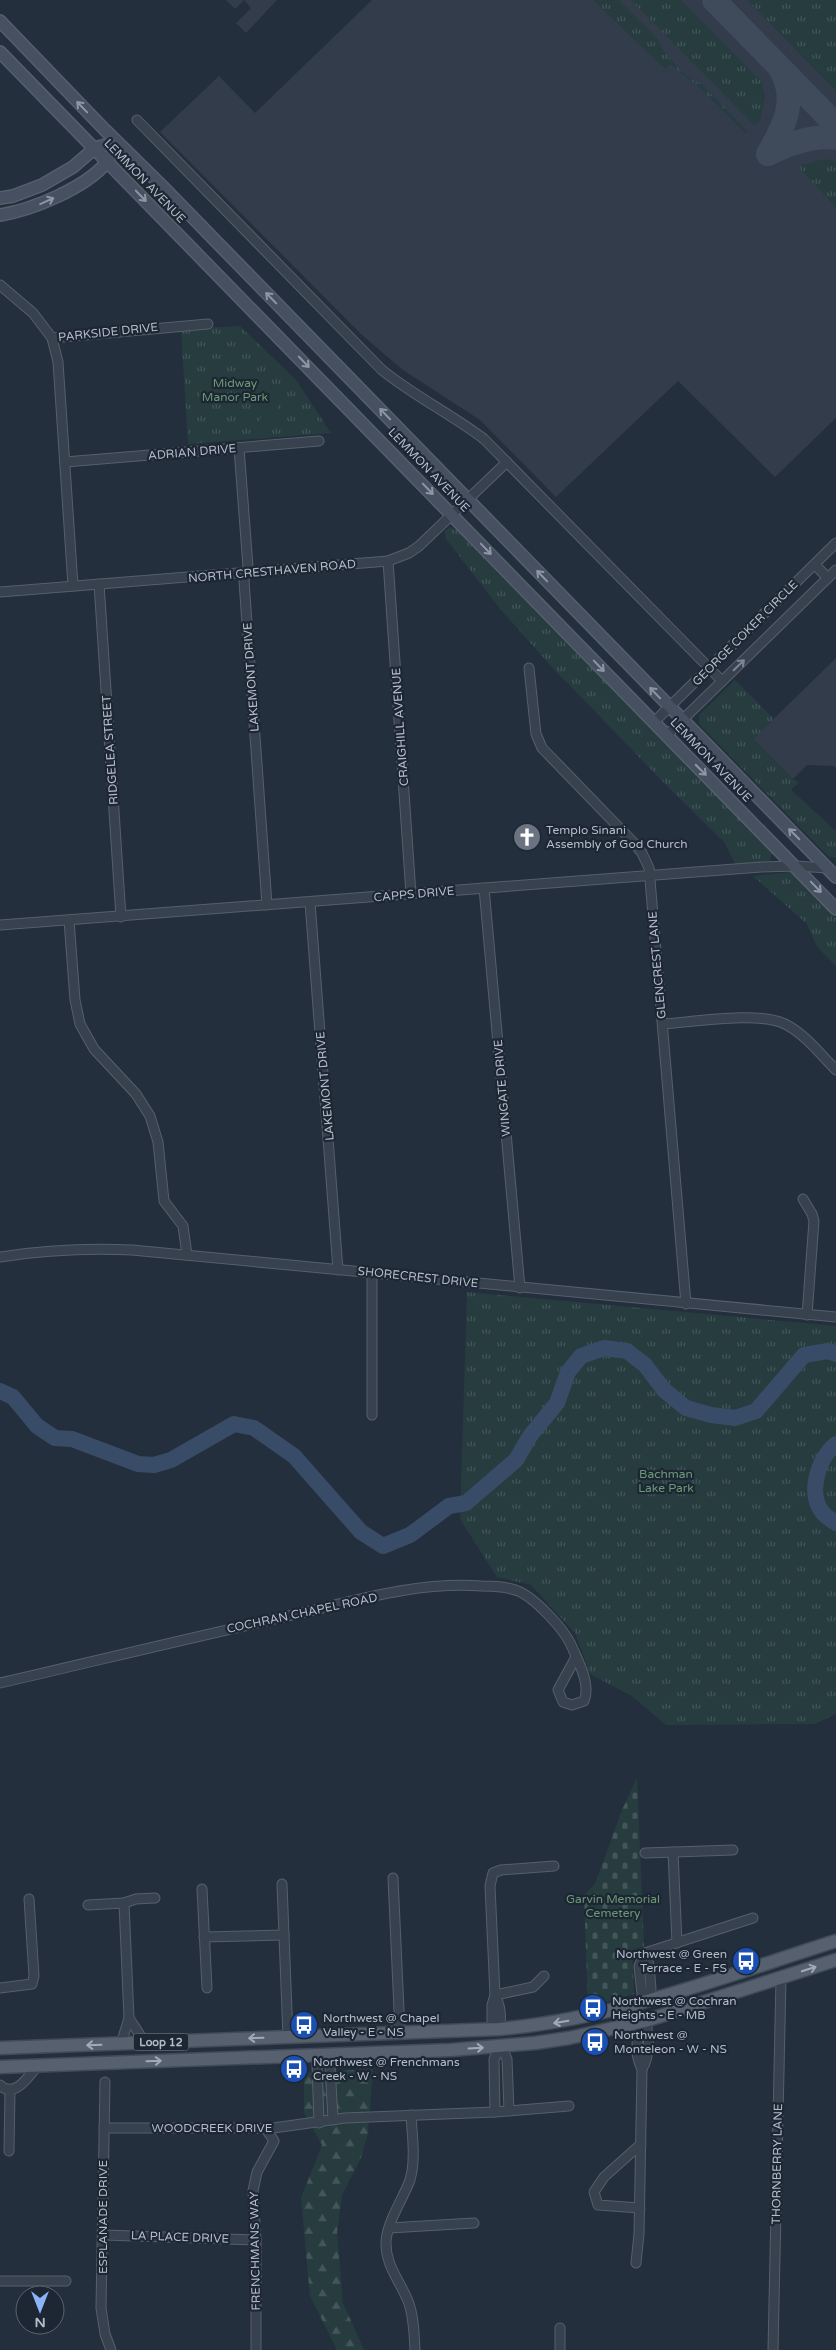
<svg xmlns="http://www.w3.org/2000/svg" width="836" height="2350" viewBox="0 0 836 2350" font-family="'Varela Round',sans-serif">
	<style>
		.airport { fill: #323c4b }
		.grass { fill: url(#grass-tufts) }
		.forest { fill: url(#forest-firs) }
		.cemetery { fill: url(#cemetery-stones) }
		.pitch { fill: #263c3f }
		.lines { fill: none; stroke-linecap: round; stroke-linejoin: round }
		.river { stroke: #394c67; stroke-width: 16 }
		.taxiway { stroke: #3f4a5a; stroke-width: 24 }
		.street-casing { stroke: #565f6c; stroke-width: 11 }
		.secondary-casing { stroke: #565f6c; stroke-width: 14 }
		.primary-casing { stroke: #414a57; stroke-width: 15 }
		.street { stroke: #38414e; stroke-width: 9 }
		.secondary { stroke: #465061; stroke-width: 11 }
		.primary { stroke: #56606e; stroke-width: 12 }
		.oneway { stroke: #8e96a5 }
		.oneway2 { stroke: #7c8592 }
		.oneway3 { stroke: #a1aab7 }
		.labels { text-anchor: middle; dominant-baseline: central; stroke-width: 4.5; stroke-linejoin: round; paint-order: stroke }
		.shield { fill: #1d2633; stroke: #878f9c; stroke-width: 1 }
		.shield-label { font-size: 11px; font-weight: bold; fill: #b4bcc9 }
		.street-label { font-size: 12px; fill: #b4bcc9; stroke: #1d2633 }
		.park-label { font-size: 12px; fill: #6b9a76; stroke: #1d2633 }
		.poi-label { font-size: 12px; fill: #b4bcc9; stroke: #1d2633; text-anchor: start }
	</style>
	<defs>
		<pattern id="grass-tufts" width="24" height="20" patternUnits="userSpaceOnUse" patternTransform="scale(1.25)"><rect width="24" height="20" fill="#263c3f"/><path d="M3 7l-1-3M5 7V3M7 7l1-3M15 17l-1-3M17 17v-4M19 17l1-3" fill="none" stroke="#435659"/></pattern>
		<pattern id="forest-firs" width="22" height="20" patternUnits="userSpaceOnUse" patternTransform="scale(1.25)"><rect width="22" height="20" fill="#263c3f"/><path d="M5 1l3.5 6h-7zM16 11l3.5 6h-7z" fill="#435659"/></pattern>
		<pattern id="cemetery-stones" width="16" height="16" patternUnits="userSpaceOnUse" patternTransform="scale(1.25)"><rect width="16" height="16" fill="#263c3f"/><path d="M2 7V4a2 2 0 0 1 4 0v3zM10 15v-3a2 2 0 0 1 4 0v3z" fill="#435659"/></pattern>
	</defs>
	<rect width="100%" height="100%" fill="#242f3e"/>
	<g class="airport">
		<polygon points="226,0 277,0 246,33 236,23 251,8 244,0 235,9"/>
		<polygon points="372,0 836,0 836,418 775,477 678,381 556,497 480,420 403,370 362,335 160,132 219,76 255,113"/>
		<polygon points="836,658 836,768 834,766 807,765 793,779 753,739"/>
	</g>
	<g class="grass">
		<polygon points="593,0 619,0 656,37 664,52 675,64 687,76 702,85 747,131 745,133 698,86 670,64 665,69"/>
		<polygon points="631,0 681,0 761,81 765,96 760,121 754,125"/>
		<polygon points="747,0 836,0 836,91"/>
		<polygon points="824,159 836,161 836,207 799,168 801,165"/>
		<polygon points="240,326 296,380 331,433 188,444 181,329"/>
		<polygon points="450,527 459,531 772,852 770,862 736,865 724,842 669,788 550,665 501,610 446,539 445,531"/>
		<polygon points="735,680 774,719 753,739 793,779 799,782 791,790 836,831 836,858 829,857 699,724 699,715"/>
		<polygon points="790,872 836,918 836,966 817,947 807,924 753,876"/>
		<polygon points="467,1292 836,1326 836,1714 815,1724 666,1725 632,1696 590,1674 575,1633 531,1585 497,1577 460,1519"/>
	</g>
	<polygon class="forest" points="373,2069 368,2133 361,2158 342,2195 337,2233 343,2303 364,2350 337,2350 310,2296 301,2198 322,2145 304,2113 304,2073"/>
	<polygon class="cemetery" points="637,1778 644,1946 632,1950 634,1994 588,2007 584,1895 595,1884 622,1810"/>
	<polygon class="pitch" points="269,399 280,403 269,429 258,425"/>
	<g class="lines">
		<g class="river">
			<polyline points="0,1391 13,1397 37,1426 55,1438 72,1439 138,1464 154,1465 171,1460 234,1424 254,1428 294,1456 361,1532 383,1546 410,1535 449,1506 466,1503 516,1460 530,1436 557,1403 568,1372 581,1356 604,1348 627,1351 645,1365 664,1390 686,1408 711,1415 735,1418 756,1411 804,1355 828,1351 836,1354"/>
			<path d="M836 1444C818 1458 807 1494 823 1513 826 1517 832 1520 836 1523"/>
		</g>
		<g class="taxiway">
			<polyline points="714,0 836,125"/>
			<path d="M768 154C784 126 798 101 781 70"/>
			<path d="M768 154C788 144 813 134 836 138"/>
		</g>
		<g class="street-casing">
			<g id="street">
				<path d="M137 120 382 370C414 396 451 414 484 439L722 681"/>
				<polyline points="0,285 33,313 52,338 208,324"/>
				<polyline points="52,338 58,362 73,586"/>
				<polyline points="239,448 248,567 244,581 267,905"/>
				<polyline points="65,462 319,441"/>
				<polyline points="388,561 411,894"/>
				<polyline points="815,565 828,578"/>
				<polyline points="99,584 121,917"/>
				<polyline points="0,592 388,561 409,553 419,546 507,462"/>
				<polyline points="529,668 536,734 542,748 634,843 642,853 649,868 686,1304"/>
				<polyline points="654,722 836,543"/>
				<polyline points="667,735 836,570"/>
				<polyline points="484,888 520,1288"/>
				<polyline points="310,902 338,1270"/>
				<polyline points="69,920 75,1000 80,1024 94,1049 136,1094 150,1116 158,1142 164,1201 183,1226 187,1255"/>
				<polyline points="0,925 761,867 795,866 828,868"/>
				<path d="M663 1024C693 1022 759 1011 785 1024 805 1034 821 1055 836 1070"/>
				<polyline points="803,1199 812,1214 814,1221 807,1315"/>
				<path d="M0 1257C45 1250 87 1248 132 1250L836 1317"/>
				<polyline points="372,1272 372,1415"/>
				<path d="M0 1683C95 1661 189 1638 284 1617 348 1603 414 1581 481 1586 492 1586 504 1586 515 1590 533 1595 565 1630 572 1647 579 1663 591 1685 584 1701L572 1705 563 1702 558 1690 576 1657"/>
				<polyline points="673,1852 677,1943"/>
				<polyline points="645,1853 733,1850"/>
				<polyline points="393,1878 400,2032"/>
				<polyline points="282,1884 288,2037"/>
				<polyline points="202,1889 207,1988"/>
				<polyline points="88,1905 124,1903"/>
				<polyline points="204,1937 284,1935"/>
				<polyline points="645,1953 753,1918"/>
				<polyline points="0,1988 32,1984 34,1976 29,1899"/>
				<path d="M495 1995 492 2005V2023L499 2029C502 2017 500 2005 495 1995L490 1886 493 1873 501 1870 554 1866"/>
				<polyline points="495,1995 533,1987 544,1976"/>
				<polyline points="643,2003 651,1989 649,1965 645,1953"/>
				<polyline points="643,2003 639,1966 645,1953"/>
				<polyline points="129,2018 145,2043"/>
				<polyline points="121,2044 129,2018 124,1903 136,1899 155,1898"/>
				<polyline points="501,2047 507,2059 509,2111"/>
				<path d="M642 2069C650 2056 650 2036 645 2021"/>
				<polyline points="105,2082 101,2308 105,2334 111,2350"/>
				<path d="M0 2085C14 2100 30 2075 38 2065"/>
				<polyline points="495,2112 494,2059 501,2047"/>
				<path d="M411 2115C412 2135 416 2159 410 2180 403 2199 388 2220 386 2241 385 2265 399 2279 408 2301 414 2316 414 2334 415 2350"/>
				<polyline points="319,2123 317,2064 323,2054 330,2065 333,2120"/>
				<polyline points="104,2128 255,2128 266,2129 345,2118 495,2112 569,2106"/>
				<polyline points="9,2151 10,2089"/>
				<polyline points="640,2208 598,2205 594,2192 604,2177 641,2144"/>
				<polyline points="389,2228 474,2223"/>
				<polyline points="104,2235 256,2240"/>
				<path d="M636 2263 639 2234 642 2069C634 2053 636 2036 645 2021"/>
				<polyline points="0,2281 66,2281"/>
				<polyline points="256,2350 256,2240 253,2191 257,2172 274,2141 266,2129"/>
				<polyline points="560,2350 560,2328"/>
				<polyline points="773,2350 781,1978"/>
			</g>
		</g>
		<g class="secondary-casing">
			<g id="secondary">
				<polyline points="0,21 105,130 163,187 836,877"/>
				<polyline points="0,52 836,909"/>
				<polyline points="0,198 13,196 42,185 73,167 95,148 116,142"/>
				<path d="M0 215C32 210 85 188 106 163 111 157 113 148 116 142"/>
			</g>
		</g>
		<g class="primary-casing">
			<g id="primary">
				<path d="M0 2048 499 2029C616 2019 725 1976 836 1941"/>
				<polyline points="0,2067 451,2050 535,2043 569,2038 645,2021 836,1960"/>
			</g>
		</g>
		<use href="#street" class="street"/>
		<use href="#secondary" class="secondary"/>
		<use href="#primary" class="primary"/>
	</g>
	<defs><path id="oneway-shaft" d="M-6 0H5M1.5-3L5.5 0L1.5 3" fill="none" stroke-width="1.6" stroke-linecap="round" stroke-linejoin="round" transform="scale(1.25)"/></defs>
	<g class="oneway">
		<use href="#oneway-shaft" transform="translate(82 107) rotate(-134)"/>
		<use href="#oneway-shaft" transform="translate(141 196) rotate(46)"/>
		<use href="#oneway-shaft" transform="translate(47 201) rotate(-24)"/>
		<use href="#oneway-shaft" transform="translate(271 298) rotate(-134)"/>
		<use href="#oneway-shaft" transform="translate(304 362) rotate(46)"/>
		<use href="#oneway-shaft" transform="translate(385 414) rotate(-134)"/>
		<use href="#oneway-shaft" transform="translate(428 489) rotate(46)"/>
		<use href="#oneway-shaft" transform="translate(486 549) rotate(46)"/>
		<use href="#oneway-shaft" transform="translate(542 576) rotate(-134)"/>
		<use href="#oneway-shaft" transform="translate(599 666) rotate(46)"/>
		<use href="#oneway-shaft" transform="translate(655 693) rotate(-134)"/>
		<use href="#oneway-shaft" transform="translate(701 770) rotate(45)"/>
		<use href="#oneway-shaft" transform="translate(794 834) rotate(-135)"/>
		<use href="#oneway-shaft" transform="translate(816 887) rotate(46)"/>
	</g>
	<use class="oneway2" href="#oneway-shaft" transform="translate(739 665) rotate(-44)"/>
	<g class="oneway3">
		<use href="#oneway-shaft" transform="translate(809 1969) rotate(-18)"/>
		<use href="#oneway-shaft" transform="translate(561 2022) rotate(171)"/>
		<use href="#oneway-shaft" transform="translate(256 2038) rotate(178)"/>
		<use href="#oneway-shaft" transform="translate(94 2045) rotate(178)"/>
		<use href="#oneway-shaft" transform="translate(476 2048) rotate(-3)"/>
		<use href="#oneway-shaft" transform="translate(154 2061) rotate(-2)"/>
	</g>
	<defs>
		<g id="church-disc" transform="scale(1.4375)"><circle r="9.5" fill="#6b7280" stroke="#1d2633"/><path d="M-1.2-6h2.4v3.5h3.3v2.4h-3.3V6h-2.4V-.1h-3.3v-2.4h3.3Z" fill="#fff"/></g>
		<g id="bus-disc" transform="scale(1.4375)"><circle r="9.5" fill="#1a4fb4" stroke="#1d2633"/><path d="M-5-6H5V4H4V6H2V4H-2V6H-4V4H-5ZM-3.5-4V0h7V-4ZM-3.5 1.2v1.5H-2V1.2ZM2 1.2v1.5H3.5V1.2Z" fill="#fff"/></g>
	</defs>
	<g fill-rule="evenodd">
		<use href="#church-disc" x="527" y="837"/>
		<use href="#bus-disc" x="746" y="1961"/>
		<use href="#bus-disc" x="593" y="2008"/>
		<use href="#bus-disc" x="304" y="2025"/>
		<use href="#bus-disc" x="595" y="2042"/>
		<use href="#bus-disc" x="294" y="2069"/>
	</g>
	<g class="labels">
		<rect class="shield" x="133.5" y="2033.5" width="55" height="17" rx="4"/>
		<g class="shield-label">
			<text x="161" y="2042">Loop 12</text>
		</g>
		<g class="street-label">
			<text transform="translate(145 181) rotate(46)">LEMMON AVENUE</text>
			<text transform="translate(108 332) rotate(-6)">PARKSIDE DRIVE</text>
			<text transform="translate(192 452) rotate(-5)">ADRIAN DRIVE</text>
			<text transform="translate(429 470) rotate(46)">LEMMON AVENUE</text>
			<text transform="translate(272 571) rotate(-5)">NORTH CRESTHAVEN ROAD</text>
			<text transform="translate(745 633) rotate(-45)">GEORGE COKER CIRCLE</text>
			<text transform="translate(251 677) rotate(-94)">LAKEMONT DRIVE</text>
			<text transform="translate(400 727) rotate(-94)">CRAIGHILL AVENUE</text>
			<text transform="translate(110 750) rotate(-94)">RIDGELEA STREET</text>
			<text transform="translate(711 760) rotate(46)">LEMMON AVENUE</text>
			<text transform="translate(414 894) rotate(-5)">CAPPS DRIVE</text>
			<text transform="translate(657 965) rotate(-95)">GLENCREST LANE</text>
			<text transform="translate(325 1086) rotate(-95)">LAKEMONT DRIVE</text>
			<text transform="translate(502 1088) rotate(-95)">WINGATE DRIVE</text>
			<text transform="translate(418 1277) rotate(6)">SHORECREST DRIVE</text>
			<text transform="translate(302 1613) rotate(-12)">COCHRAN CHAPEL ROAD</text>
			<text x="212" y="2128">WOODCREEK DRIVE</text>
			<text transform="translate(777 2164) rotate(-89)">THORNBERRY LANE</text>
			<text transform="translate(103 2217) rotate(-90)">ESPLANADE DRIVE</text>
			<text transform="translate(180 2237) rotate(2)">LA PLACE DRIVE</text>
			<text transform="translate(255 2251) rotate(-91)">FRENCHMANS WAY</text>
		</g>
		<g class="park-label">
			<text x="235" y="383">Midway<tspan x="235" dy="14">Manor Park</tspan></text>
			<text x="666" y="1474">Bachman<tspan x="666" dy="14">Lake Park</tspan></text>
			<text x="613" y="1899">Garvin Memorial<tspan x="613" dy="14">Cemetery</tspan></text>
		</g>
		<g class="poi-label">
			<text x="546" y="830">Templo Sinani<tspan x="546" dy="14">Assembly of God Church</tspan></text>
			<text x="727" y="1954" text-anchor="end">Northwest @ Green<tspan x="727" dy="14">Terrace - E - FS</tspan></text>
			<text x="612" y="2001">Northwest @ Cochran<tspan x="612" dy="14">Heights - E - MB</tspan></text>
			<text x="323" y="2018">Northwest @ Chapel<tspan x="323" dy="14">Valley - E - NS</tspan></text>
			<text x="614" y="2035">Northwest @<tspan x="614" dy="14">Monteleon - W - NS</tspan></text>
			<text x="313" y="2062">Northwest @ Frenchmans<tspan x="313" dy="14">Creek - W - NS</tspan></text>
		</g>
	</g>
	<g transform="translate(40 2310) rotate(180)"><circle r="24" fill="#1d2633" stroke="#59626f"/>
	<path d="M0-4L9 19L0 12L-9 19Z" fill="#8ab4f8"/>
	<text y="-8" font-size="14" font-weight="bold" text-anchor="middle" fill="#b4bcc9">N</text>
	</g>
</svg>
